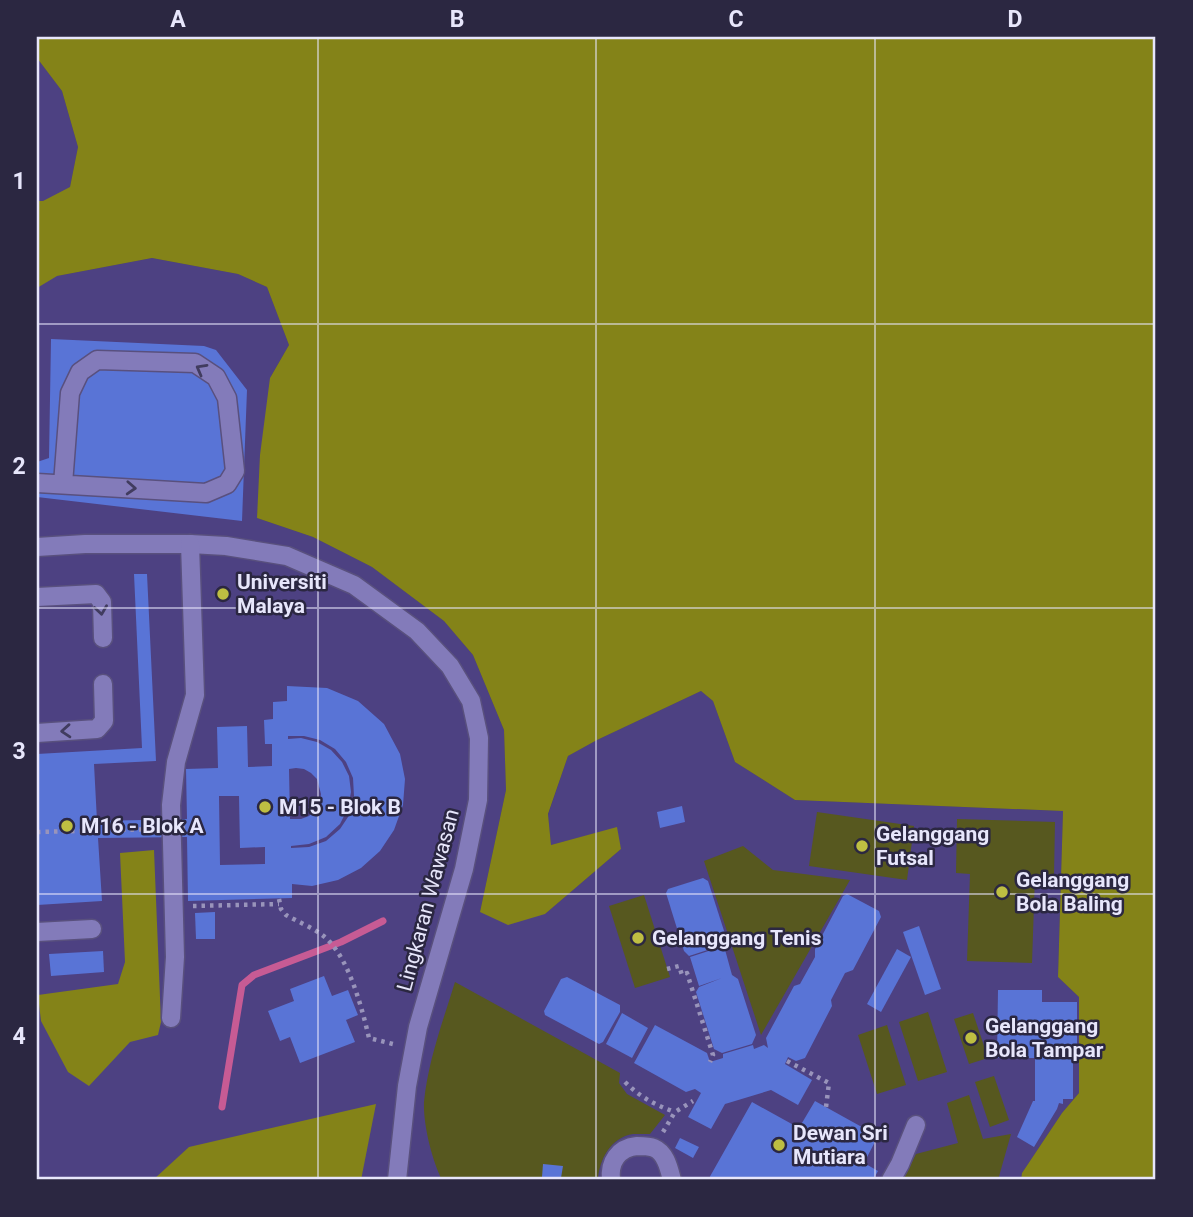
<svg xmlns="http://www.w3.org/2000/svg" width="1193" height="1217" viewBox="0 0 1193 1217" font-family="Roboto,sans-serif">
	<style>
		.built { fill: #4d4182 }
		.green { fill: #57581f }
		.forest { fill: #848318 }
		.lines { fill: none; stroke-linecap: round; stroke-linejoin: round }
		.stream { stroke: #c75b94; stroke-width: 7 }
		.building { fill: #5974d6; fill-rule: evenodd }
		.minor-casing { stroke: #59507e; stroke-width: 21 }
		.path { stroke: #9994bb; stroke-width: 4.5; stroke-dasharray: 3.5 5; stroke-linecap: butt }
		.minor { stroke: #837bba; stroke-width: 18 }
		.path-bridge { stroke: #9994bb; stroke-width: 4.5; stroke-dasharray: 3.5 5; stroke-linecap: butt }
		.oneway { stroke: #413c5f }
		.grid { fill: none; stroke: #e7e6fb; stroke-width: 2; stroke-opacity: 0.55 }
		.poi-dot { fill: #bebe42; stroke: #2b2741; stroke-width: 2.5 }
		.labels { text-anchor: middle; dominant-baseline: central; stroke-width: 5; stroke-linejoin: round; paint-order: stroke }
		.poi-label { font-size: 21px; font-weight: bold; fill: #e7e6fb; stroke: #2b2741; text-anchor: start }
		.street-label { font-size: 21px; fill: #e7e6fb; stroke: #2b2741 }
		.neatline { fill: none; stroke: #e7e6fb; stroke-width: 2.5 }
		.grid-label { font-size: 23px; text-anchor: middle; font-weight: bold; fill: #e7e6fb }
	</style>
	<rect width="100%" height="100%" fill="#443a74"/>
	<polygon class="built" points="37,58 62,91 78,147 70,187 57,276 152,258 238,274 267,287 289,345 271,376 257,518 313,537 372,567 444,621 473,655 504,730 506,790 480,912 545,914 621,849 616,828 551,845 548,815 568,756 597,740 701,691 713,701 735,762 795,800 1063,811 1058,977 1079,997 1079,1093 1062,1113 1022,1173 1021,1180 37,1180"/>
	<g class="green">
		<polygon points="817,812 914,826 907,880 809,866"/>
		<polygon points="957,819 1055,822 1054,875 1035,875 1032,963 967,961 970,874 956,873"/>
		<polygon points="743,846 773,870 850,880 761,1035 704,861"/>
		<polygon points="644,895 670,977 635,988 609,906"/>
		<path d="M455 982 620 1073 619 1083 627 1094 665 1115 650 1134C645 1134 638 1134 633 1134 611 1137 599 1160 598 1180H442C432 1160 423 1124 424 1102 428 1061 443 1021 455 982Z"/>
		<polygon points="928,1012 947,1072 918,1081 899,1022"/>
		<polygon points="973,1013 988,1058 969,1064 954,1019"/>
		<polygon points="887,1025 906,1085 877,1094 858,1035"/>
		<polygon points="994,1076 1009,1120 990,1127 975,1082"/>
		<polygon points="969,1095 983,1139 1011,1134 998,1180 903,1180 916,1154 958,1143 947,1103"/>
	</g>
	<g class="forest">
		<polygon points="37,37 1156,37 1156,333 1154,335 1156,341 1156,1180 1021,1180 1022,1173 1062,1113 1079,1093 1079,997 1058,977 1063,811 795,800 735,762 713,701 701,691 597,740 568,756 548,814 551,845 617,827 621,849 545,914 508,925 480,912 506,790 504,730 473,655 444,621 372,567 313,537 257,518 260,455 270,378 289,345 267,287 238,274 152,258 57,276 37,288 37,201 43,201 70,187 78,147 62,91 37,58"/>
		<polygon points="154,850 161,1022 158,1035 130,1042 89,1086 68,1072 41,1021 38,995 118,984 125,962 120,853"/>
		<polygon points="376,1104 361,1180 153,1180 189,1147"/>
	</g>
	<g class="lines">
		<polyline class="stream" points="222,1107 242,985 254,975 341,942 383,921"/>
	</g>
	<g class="building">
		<polygon points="51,339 204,346 216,350 247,390 242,521 37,497 37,462 49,458"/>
		<path d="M134 574H147L156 761 94 764 97 821 187 819 186 769 218 768 217 727 247 726 248 767 272 766V744H265L264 720 273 719V702L287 701V686L327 688 358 701 384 724 400 754 405 779 403 805 394 830 380 851 361 868 338 880 312 886 292 884V898L188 901 187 837 98 838 102 901 37 905V754L142 748ZM288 736H304L320 740 335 749 346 762 353 778 354 796 350 814 340 829 326 841 309 847 291 848V846L309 844 326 837 340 824 348 808 351 792 349 776 342 762 331 750 317 742 301 738 288 739ZM296 768 304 769 311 773 317 779 321 794 320 802 315 810 309 816 301 819H290L289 769ZM219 796H239L240 848 265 847V864L220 865Z"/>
		<polygon points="682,806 685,822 660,828 657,812"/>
		<polygon points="703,878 708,881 726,937 723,945 689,956 684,951 666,893 668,889"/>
		<polygon points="847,894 879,911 881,917 853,970 845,973 831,1000 832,1006 805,1058 796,1061 788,1057 785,1064 812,1080 798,1105 771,1090 725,1104 711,1129 688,1117 701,1093 695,1089 686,1092 634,1063 655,1025 707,1053 710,1062 723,1058 723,1054 753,1045 754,1049 764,1045 768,1048 766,1038 794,986 800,984 815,957 815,949 843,896"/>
		<polygon points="215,912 215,939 196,939 195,913"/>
		<polygon points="919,926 941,989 925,995 903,932"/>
		<polygon points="724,946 732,975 738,979 756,1035 752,1044 722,1053 714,1049 696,992 699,987 722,978 699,986 690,957"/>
		<polygon points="897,949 911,957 881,1012 867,1004"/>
		<polygon points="103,951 104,972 51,976 49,954"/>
		<polygon points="324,976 332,996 348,990 358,1015 346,1020 355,1042 300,1063 290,1037 280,1041 268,1011 294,1001 290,989"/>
		<polygon points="567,977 620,1005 620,1012 603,1042 599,1044 545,1015 544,1011 561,979"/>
		<polygon points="998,990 1042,990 1042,1002 1077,1002 1077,1050 1073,1050 1073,1099 1063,1099 1063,1104 1059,1103 1057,1109 1034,1147 1017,1137 1033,1101 1035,1101 1035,1058 997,1058"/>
		<polygon points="622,1013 648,1028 632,1058 606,1044"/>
		<polygon points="815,1101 878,1136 864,1163 878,1171 873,1180 708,1180 752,1102 799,1128"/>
		<polygon points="680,1138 699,1147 693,1158 675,1148"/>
		<polygon points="543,1164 563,1166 561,1178 542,1177"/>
	</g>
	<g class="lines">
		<g class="minor-casing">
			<g id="minor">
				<polyline points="37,483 206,493 227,484 235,471 227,398 216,377 195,363 97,360 80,372 70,393 63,484"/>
				<polyline points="37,547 85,544 190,544 226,546 287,556 354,585 417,631 450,666 471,701 479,738 478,800 464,869 418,1027 407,1086 397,1180"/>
				<polyline points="37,597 96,594 102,602 103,638"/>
				<polyline points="37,733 97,729 104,721 103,684"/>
				<polyline points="37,932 92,929"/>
				<polyline points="171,1018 175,957 171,805 176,762 195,695 190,544"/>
				<path d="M611 1180C609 1162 618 1148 637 1146 642 1146 649 1146 654 1148 666 1153 669 1169 672 1180"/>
				<polyline points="891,1180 900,1164 916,1125"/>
			</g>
		</g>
		<g class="path">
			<path d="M279 899 281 909 286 915C298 922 319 930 329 941 350 963 362 1008 369 1038L393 1044"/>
			<polyline points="193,906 279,904"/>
			<polyline points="667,969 679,966 682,975 687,973 713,1055 710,1062"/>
			<polyline points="787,1061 829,1083 826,1107"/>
			<path d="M625 1082C640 1097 655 1105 675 1112"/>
			<polyline points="663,1132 675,1112 693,1101"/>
		</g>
		<use href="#minor" class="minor"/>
		<polyline class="path-bridge" points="37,832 196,828"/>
	</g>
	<defs><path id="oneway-chevron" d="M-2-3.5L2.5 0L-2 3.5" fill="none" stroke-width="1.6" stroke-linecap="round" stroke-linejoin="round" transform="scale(1.75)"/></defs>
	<g class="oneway">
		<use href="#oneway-chevron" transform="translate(201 369) rotate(-151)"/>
		<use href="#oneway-chevron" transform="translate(131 488) rotate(3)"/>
		<use href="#oneway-chevron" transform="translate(101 610) rotate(82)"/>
		<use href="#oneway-chevron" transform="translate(66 731) rotate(176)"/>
	</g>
	<path class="grid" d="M318 37V1180M596 37V1180M875 37V1180M37 324H1156M37 608H1156M37 894H1156"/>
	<g class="poi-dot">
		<circle cx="223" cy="594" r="7"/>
		<circle cx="265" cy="807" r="7"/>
		<circle cx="67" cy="826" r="7"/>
		<circle cx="862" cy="846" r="7"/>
		<circle cx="1002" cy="892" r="7"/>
		<circle cx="638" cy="938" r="7"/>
		<circle cx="971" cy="1038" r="7"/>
		<circle cx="779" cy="1145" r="7"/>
	</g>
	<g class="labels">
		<g class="poi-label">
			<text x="237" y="582">Universiti<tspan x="237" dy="24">Malaya</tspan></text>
			<text x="279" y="807">M15 - Blok B</text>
			<text x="81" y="826">M16 - Blok A</text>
			<text x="876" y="834">Gelanggang<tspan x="876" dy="24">Futsal</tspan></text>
			<text x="1016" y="880">Gelanggang<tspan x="1016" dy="24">Bola Baling</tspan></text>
			<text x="652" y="938">Gelanggang Tenis</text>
			<text x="985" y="1026">Gelanggang<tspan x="985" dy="24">Bola Tampar</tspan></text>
			<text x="793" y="1133">Dewan Sri<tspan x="793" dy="24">Mutiara</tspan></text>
		</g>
		<g class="street-label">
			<text transform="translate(428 900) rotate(-75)">Lingkaran Wawasan</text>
		</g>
	</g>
	<rect width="1193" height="1217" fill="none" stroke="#2b2741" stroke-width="77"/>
	<rect x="38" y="38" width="1116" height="1140" class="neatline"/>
	<g class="grid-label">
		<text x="178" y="27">A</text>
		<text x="457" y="27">B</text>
		<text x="736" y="27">C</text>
		<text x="1015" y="27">D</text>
		<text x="19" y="189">1</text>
		<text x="19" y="474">2</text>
		<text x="19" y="759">3</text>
		<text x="19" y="1044">4</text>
	</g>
</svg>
